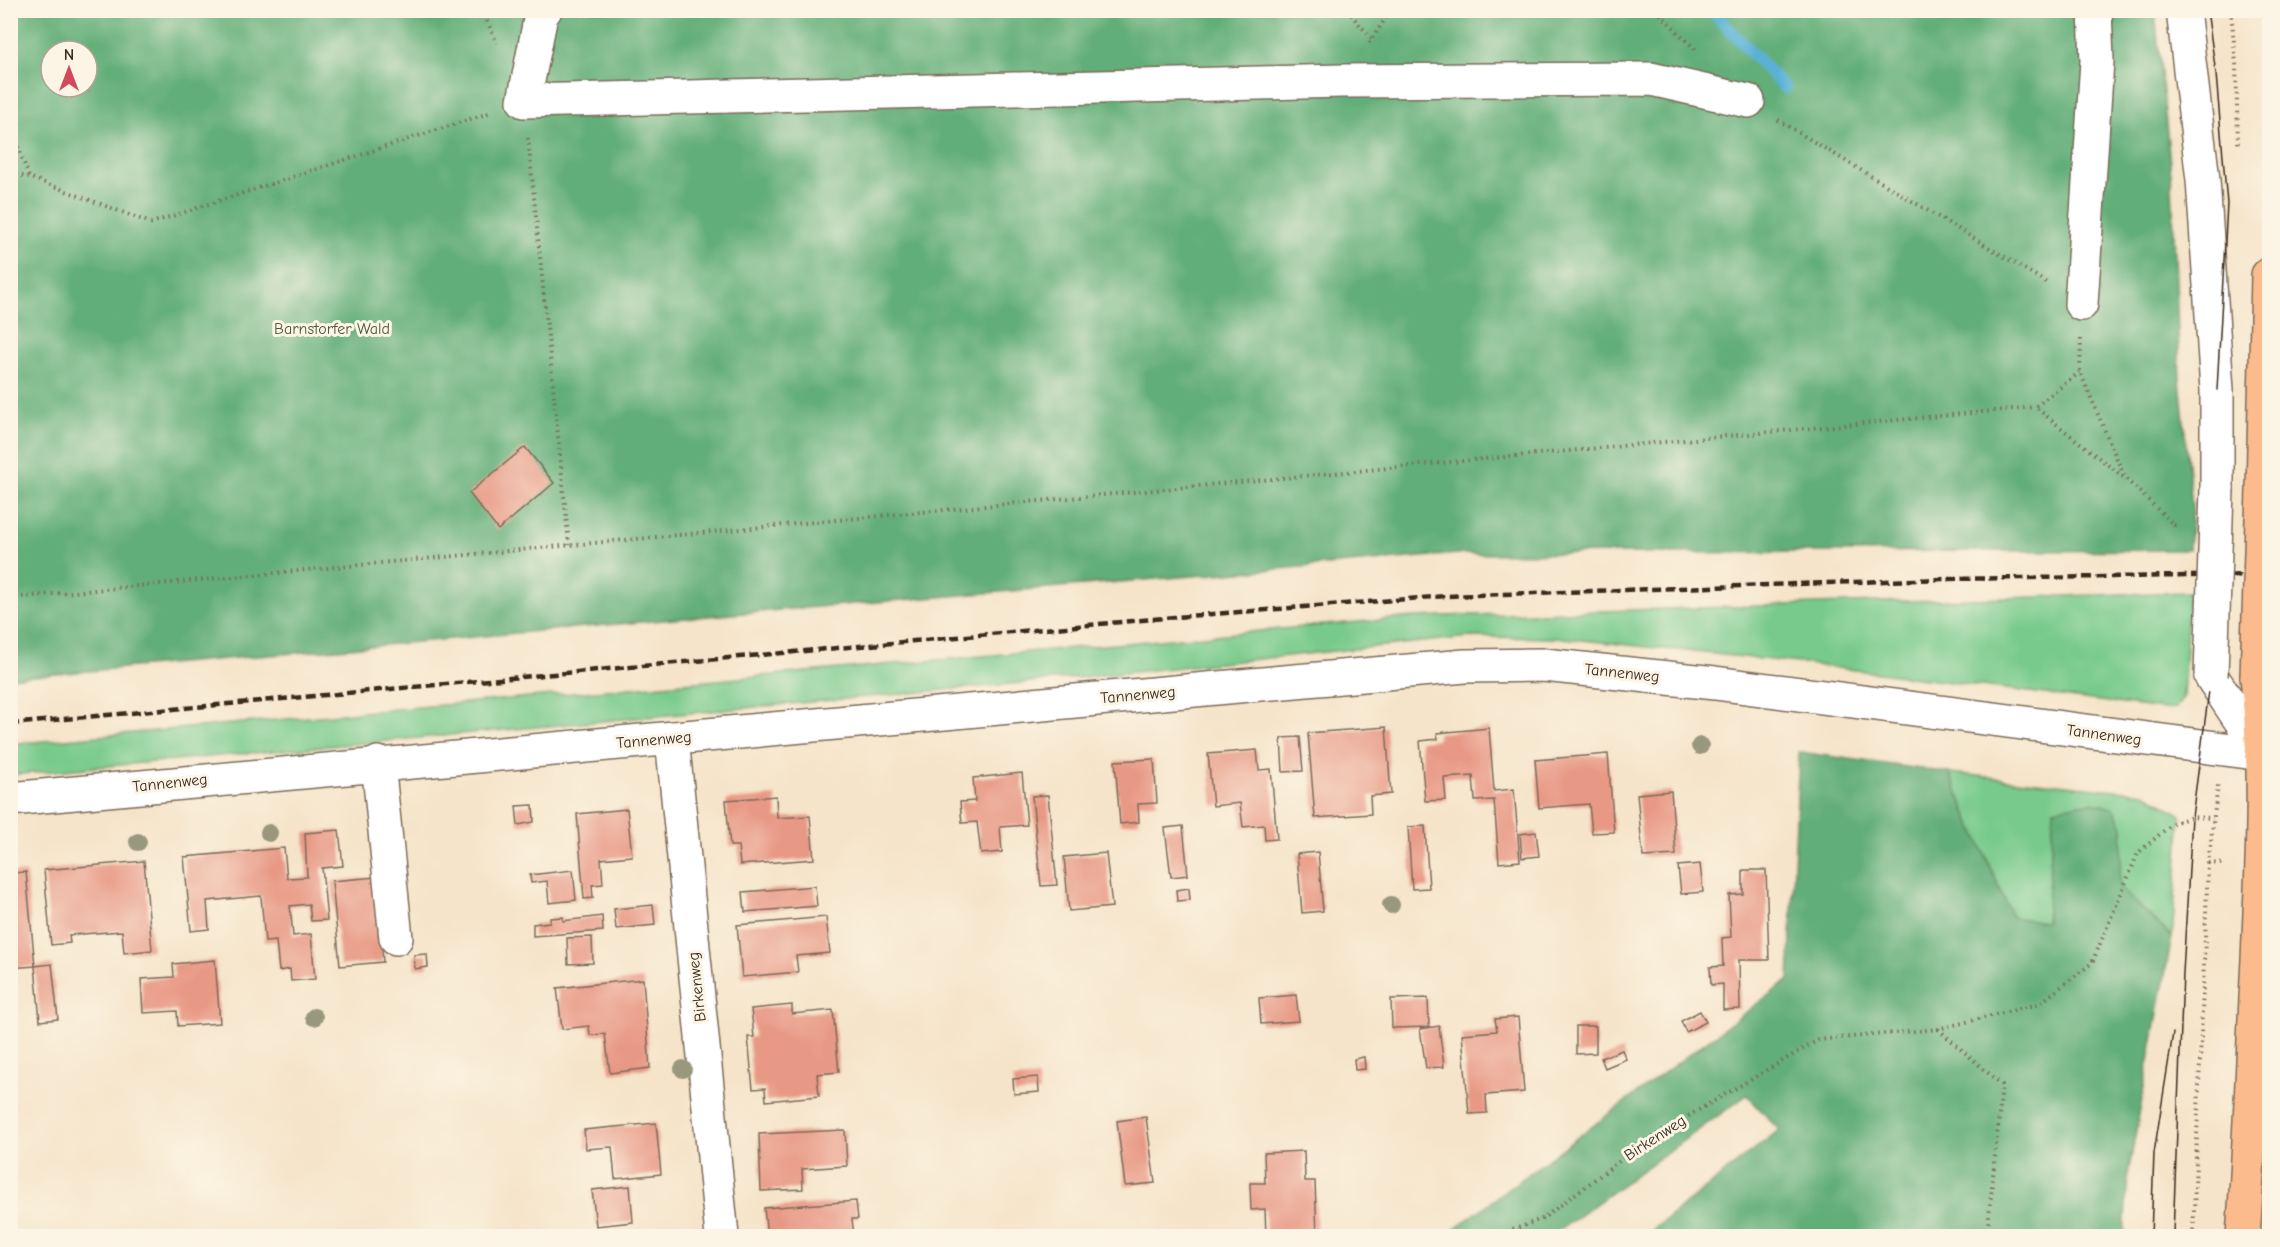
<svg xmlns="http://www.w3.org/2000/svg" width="2280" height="1247" viewBox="0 0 2280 1247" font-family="'Comic Neue',sans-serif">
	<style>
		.green { fill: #78ca8c; stroke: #5a7a55; stroke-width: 1.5 }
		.forest { fill: #62ae78; stroke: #4e6c4b; stroke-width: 1.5; fill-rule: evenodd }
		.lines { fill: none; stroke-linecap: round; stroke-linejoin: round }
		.stream { stroke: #58b2d6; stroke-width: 12 }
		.building { fill: #e89985 }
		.minor-casing { stroke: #7c6b5a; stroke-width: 36 }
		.major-casing { stroke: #7c6b5a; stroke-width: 36 }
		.path { stroke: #7c6b5a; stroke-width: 4; stroke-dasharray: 1.5 4.5; stroke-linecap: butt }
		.minor { stroke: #fff; stroke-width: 33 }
		.major { stroke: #fbbb8c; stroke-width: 33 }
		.tram { stroke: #3b2a1e; stroke-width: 1.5 }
		.rail { stroke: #3b2a1e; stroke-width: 4.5; stroke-dasharray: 9 4.5; stroke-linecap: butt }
		.minor-bridge-casing { stroke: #7c6b5a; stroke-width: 36; stroke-linecap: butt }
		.major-bridge-casing { stroke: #7c6b5a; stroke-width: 36; stroke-linecap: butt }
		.minor-bridge { stroke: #fff; stroke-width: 33 }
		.major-bridge { stroke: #fbbb8c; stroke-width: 33 }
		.tree { fill: #99987d }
		.labels { text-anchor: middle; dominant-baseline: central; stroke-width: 6; stroke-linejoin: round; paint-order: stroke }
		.park-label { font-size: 16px; fill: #4d5a3f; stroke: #fcf5e5 }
		.street-label { font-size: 16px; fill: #3b2a1e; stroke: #fcf5e5 }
	</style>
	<rect width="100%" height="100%" fill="#fcf5e5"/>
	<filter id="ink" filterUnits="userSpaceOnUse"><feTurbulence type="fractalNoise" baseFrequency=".0167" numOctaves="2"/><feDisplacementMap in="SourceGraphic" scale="12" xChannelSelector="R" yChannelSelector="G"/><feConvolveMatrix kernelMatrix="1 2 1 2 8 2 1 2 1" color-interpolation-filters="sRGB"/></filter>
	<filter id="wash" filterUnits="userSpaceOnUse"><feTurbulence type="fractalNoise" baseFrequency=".008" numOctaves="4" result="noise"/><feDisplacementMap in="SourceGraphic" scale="24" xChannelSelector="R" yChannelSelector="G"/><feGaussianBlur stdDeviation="1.35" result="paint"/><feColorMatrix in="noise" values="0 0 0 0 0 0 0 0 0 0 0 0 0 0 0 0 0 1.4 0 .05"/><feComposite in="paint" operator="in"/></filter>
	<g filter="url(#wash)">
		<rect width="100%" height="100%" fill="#f5e4c9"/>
		<g class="green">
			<polygon points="2189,592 2183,697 2176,708 2163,709 1799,663 1563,638 1470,637 1086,677 11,775 11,744 1414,617"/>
			<polygon points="1949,773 2145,793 2181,815 2172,937 2119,887 2123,827 2054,810 2046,923 2012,917"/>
		</g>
		<g class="forest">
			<path d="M11 11H2155L2172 184 2180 379 2192 507 2189 550 1457 554 709 616 11 678ZM51 51H87V87H51Z"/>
			<polygon points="1799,752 1949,773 2012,917 2046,922 2054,809 2092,802 2115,809 2123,827 2119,887 2172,937 2128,1174 2124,1236 1645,1236 1779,1130 1747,1095 1551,1236 1445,1236 1789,980"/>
		</g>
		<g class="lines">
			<polyline class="stream" points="1711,10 1785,88"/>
		</g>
		<g id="blocks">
			<g class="building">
				<polygon points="525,447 554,483 498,530 469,493"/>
				<polygon points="1386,727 1391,794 1370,796 1371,814 1315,818 1308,733"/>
				<polygon points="1489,728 1494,791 1514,789 1520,861 1499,863 1494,800 1475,801 1473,776 1444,778 1446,800 1425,801 1420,741 1438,739 1437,733"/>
				<polygon points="1300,737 1303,771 1283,772 1281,738"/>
				<polygon points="1257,750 1259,770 1271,769 1277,839 1265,840 1264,825 1243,827 1240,803 1213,806 1208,754"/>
				<polygon points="1608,754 1614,832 1592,833 1589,804 1539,808 1535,760"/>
				<polygon points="1154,759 1157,803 1138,804 1139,822 1120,824 1115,761"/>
				<polygon points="1022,773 1027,825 1000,827 1002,852 981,854 977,822 962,823 960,802 975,801 973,778"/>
				<polygon points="1671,791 1676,855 1643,857 1637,794"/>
				<polygon points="1048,795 1057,885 1041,886 1032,796"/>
				<polygon points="776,796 777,818 810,816 814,859 740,865 738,846 730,846 726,800"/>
				<polygon points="533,805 534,822 518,825 516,806"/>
				<polygon points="627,809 632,856 601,859 603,884 592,885 593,898 584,899 577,814"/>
				<polygon points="1183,826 1188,875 1171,877 1165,828"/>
				<polygon points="1425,826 1429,888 1412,889 1408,827"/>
				<polygon points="339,830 343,866 322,868 327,920 311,921 309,904 290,906 293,936 311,934 315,979 291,981 290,969 279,971 276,941 265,942 261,896 207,901 209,929 191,931 184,857 284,848 287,878 307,877 305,833"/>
				<polygon points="1536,832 1539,856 1522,858 1520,834"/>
				<polygon points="1318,852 1323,911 1302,913 1297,854"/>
				<polygon points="1106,853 1112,907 1069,911 1064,857"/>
				<polygon points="144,861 152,950 124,953 122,931 69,935 70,943 51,945 44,870"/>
				<polygon points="1700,864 1703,892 1681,894 1678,866"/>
				<polygon points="573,870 576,900 549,903 547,881 531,883 530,875"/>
				<polygon points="1743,870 1766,870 1769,960 1739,960 1740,1009 1723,1010 1723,984 1711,985 1710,967 1723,966 1722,938 1731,937 1729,895 1743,894"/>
				<polygon points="26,872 35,966 10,968 10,873"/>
				<polygon points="376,877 383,962 340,966 332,881"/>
				<polygon points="815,886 817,906 745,912 743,892"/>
				<polygon points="1189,888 1190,900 1177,901 1176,890"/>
				<polygon points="653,905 655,925 616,929 614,909"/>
				<polygon points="602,916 603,931 533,936 533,924 550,922 550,918 563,917 563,921"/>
				<polygon points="826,917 830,953 796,956 798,972 742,977 737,925"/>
				<polygon points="592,937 593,963 568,964 567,938"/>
				<polygon points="427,954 428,967 415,969 414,955"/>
				<polygon points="215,960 220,1023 178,1026 177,1011 143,1013 141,979 174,977 173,964"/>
				<polygon points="52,964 58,1019 40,1021 35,966"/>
				<polygon points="643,979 650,1068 610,1073 605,1034 590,1035 589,1026 562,1029 557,988"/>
				<polygon points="1296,995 1299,1021 1261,1024 1259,998"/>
				<polygon points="1428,998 1429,1027 1392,1028 1391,999"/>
				<polygon points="792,1005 792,1014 833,1010 839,1072 817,1074 819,1096 766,1101 765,1088 753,1089 748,1037 754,1037 751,1009"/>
				<polygon points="1700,1011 1706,1022 1686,1032 1681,1021"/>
				<polygon points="1518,1017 1524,1092 1486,1095 1487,1113 1469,1114 1462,1034 1497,1031 1495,1019"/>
				<polygon points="1439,1026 1444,1067 1426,1068 1420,1029"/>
				<polygon points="1576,1026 1596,1026 1596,1053 1576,1054"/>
				<polygon points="1622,1050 1626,1059 1605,1068 1601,1058"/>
				<polygon points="1364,1057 1365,1069 1355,1070 1354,1059"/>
				<polygon points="1038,1077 1039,1092 1014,1094 1013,1079"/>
				<polygon points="1146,1117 1155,1183 1125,1186 1117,1121"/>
				<polygon points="656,1123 661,1174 615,1179 612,1147 586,1149 584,1130"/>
				<polygon points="845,1130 847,1166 802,1169 803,1189 761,1191 759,1134"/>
				<polygon points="1304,1151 1305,1181 1315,1181 1317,1236 1266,1236 1265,1209 1251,1210 1250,1183 1265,1183 1264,1153"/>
				<polygon points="630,1186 633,1222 596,1226 592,1190"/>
				<polygon points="856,1201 858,1219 852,1219 854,1236 767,1236 764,1208"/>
				<polygon points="567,1232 568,1236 543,1236 543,1235"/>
			</g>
		</g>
	</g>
	<g filter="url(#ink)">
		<use href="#blocks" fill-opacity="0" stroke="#7c6b5a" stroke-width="1.5"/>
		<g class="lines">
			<g class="minor-casing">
				<g id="minor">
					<polyline points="545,10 541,15 524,101 1342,81 1651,79 1748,101"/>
					<polyline points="2183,10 2203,180 2217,390 2217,489"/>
					<polyline points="2081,304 2097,61 2095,10"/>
					<polyline points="2211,676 2263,754"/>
					<polyline points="672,738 722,1236"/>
					<polyline points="378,763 396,938"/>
					<path d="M10 799C495 751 980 709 1465 666L1544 665 1715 683 2263 754"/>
				</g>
			</g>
			<g class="major-casing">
				<g id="major">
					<polyline points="2263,489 2268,275"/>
					<path d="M2243 1236C2250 1144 2253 1052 2258 959 2262 865 2268 771 2257 677"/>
				</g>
			</g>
			<g class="path">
				<polyline points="482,10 497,43"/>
				<polyline points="1347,10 1372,39"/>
				<polyline points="1656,10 1697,51"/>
				<polyline points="2231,10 2236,64 2238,144"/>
				<polyline points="1369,43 1391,10"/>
				<polyline points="1778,120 2046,282"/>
				<polyline points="10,124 29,177 151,223 492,112"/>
				<polyline points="528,138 569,545"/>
				<polyline points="10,174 29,177"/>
				<polyline points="2081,339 2080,372 2125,478 2174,525 2179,525"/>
				<polyline points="2080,372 2035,407 2123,477"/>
				<polyline points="10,598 2035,407"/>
				<polyline points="2208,863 2225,864"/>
				<polyline points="1938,1029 2002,1085 1987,1236"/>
				<polyline points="1496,1236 1542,1219 1649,1139 1818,1040 1938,1029 2039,1004 2092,963 2138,853 2173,823 2192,817 2213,818"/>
				<polyline points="2193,1236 2208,863 2218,785"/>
			</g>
			<use href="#minor" class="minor"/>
			<use href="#major" class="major"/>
			<g class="tram">
				<polyline points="2207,10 2216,74 2227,204 2217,390"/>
				<polyline points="2151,1236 2154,1153 2173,1033"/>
				<polyline points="2173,1236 2183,973 2192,817 2211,676"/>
			</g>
			<polyline class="rail" points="10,724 1175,617 1446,596 1944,579 2270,575"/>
			<g class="minor-bridge-casing">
				<polyline id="minor-bridge" points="2211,676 2217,489"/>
			</g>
			<g class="major-bridge-casing">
				<polyline id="major-bridge" points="2257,677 2263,489"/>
			</g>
			<use href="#minor-bridge" class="minor-bridge"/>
			<use href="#major-bridge" class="major-bridge"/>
		</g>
		<g class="tree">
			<circle cx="1700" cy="746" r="9"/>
			<circle cx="269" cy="833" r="9"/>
			<circle cx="138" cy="842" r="9"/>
			<circle cx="1391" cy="905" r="9"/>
			<circle cx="314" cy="1017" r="9"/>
			<circle cx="683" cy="1069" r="9"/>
		</g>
	</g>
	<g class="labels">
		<g class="park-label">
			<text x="332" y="329">Barnstorfer Wald</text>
		</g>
		<g class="street-label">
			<text transform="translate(1622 673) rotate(6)">Tannenweg</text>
			<text transform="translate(1138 695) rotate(-5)">Tannenweg</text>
			<text transform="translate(2104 735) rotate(8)">Tannenweg</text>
			<text transform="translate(654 740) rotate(-5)">Tannenweg</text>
			<text transform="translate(170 783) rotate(-6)">Tannenweg</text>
			<text transform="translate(697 987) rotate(-96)">Birkenweg</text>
			<text transform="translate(1655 1138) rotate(-33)">Birkenweg</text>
		</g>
	</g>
	<rect width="2280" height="1247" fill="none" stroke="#fcf5e5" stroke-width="36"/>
	<g transform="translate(69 69)"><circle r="28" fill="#fcf5e5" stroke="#afa495" stroke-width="1.5"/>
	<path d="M0-4.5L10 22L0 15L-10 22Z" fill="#d1495b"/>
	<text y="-9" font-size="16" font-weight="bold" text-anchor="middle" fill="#3b2a1e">N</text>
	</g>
</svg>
